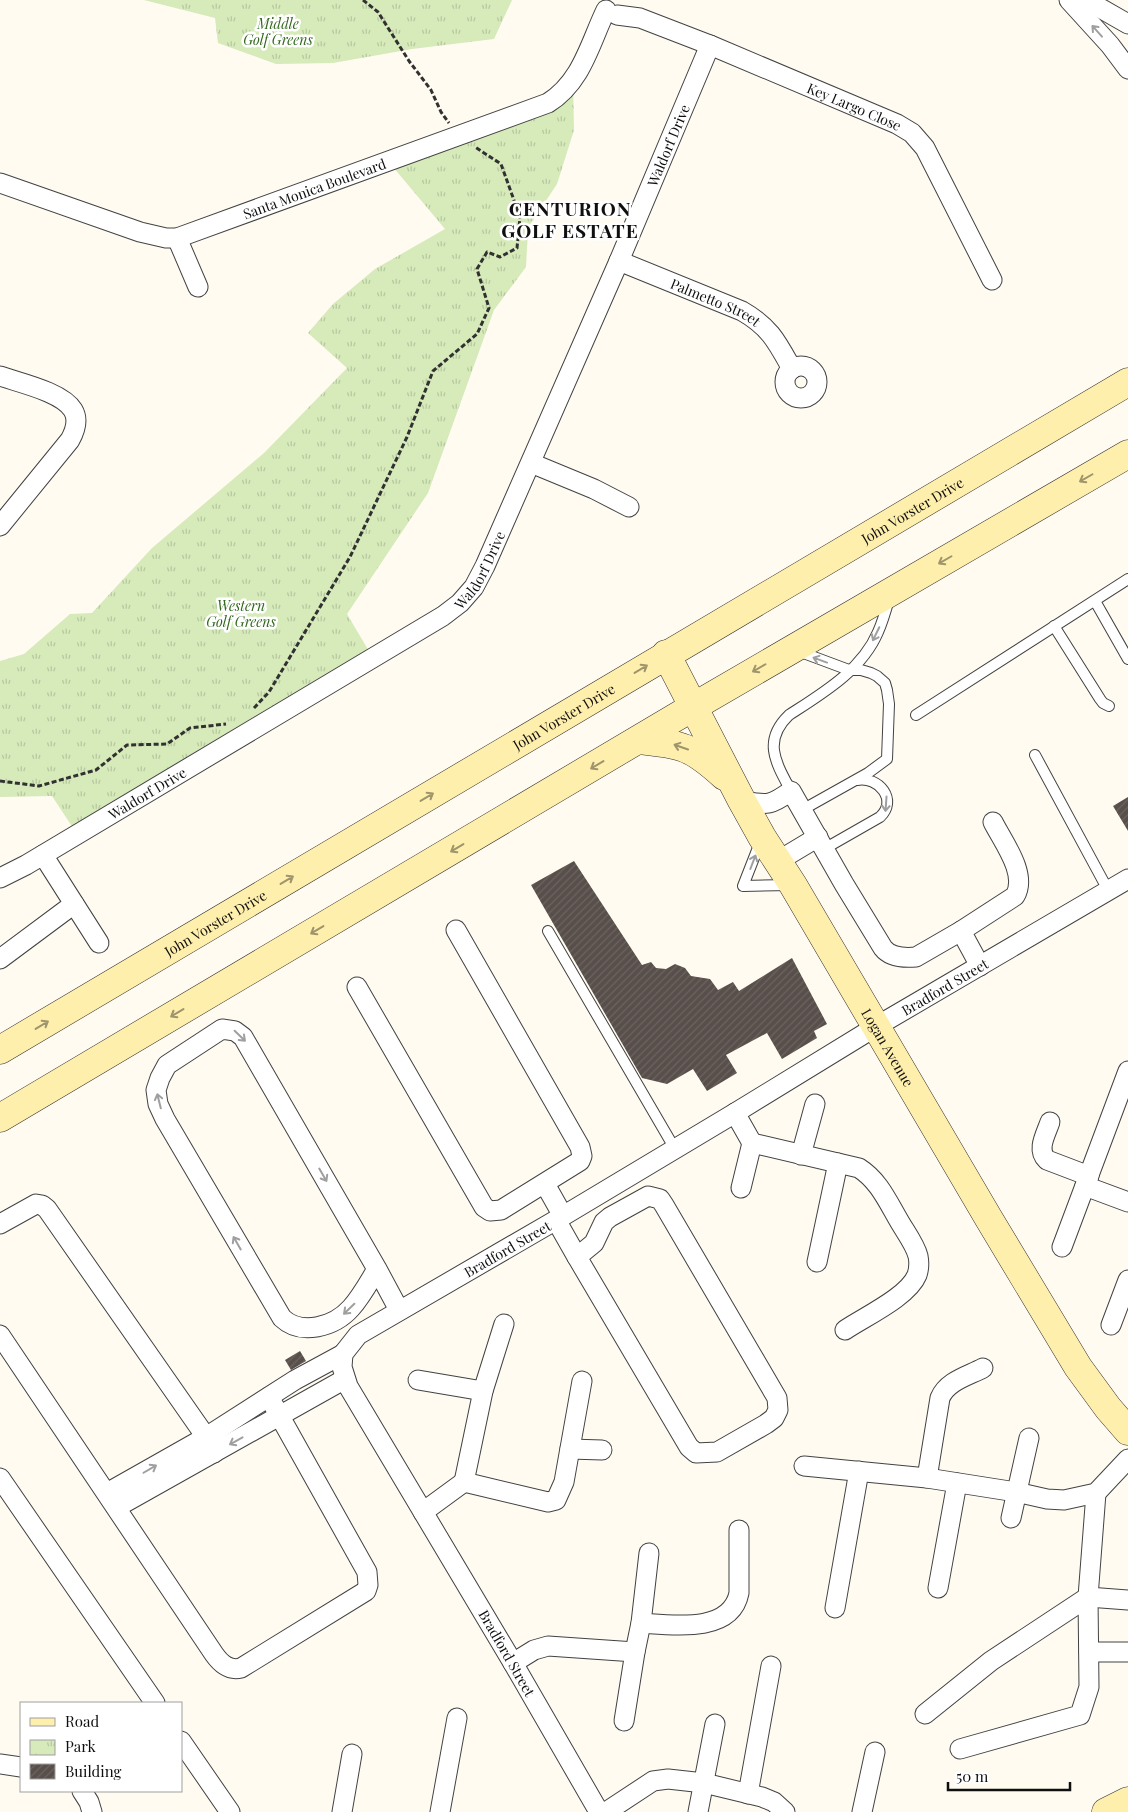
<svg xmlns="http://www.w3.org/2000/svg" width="1128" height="1812" viewBox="0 0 1128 1812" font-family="'Playfair Display',serif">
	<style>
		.park { fill: url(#park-tufts) }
		.building { fill: url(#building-hatch) }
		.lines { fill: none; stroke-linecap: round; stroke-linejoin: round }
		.lane-casing { stroke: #424242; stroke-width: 12 }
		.street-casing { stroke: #424242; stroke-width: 21 }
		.secondary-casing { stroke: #313131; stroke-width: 29 }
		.path { stroke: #313131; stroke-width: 3; stroke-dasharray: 5 2.5; stroke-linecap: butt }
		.lane { stroke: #fff; stroke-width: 10 }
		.street { stroke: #fff; stroke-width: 19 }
		.secondary { stroke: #ffefac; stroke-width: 28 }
		.oneway { stroke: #9f9f9f }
		.oneway2 { stroke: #9f956d }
		.labels { text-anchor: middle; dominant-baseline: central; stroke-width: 5; stroke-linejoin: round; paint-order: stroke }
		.park-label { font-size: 14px; font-style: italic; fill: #33681e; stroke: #fff }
		.street-label { font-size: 14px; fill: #0f0f0f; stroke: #fff }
		.district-label { font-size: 19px; font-weight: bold; letter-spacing: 1px; fill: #0f0f0f; stroke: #fff }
	</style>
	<defs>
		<pattern id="park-tufts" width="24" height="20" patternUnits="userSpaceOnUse" patternTransform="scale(1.25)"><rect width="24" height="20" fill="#d6eaba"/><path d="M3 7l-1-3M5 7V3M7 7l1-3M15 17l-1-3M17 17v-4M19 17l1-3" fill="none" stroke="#b6c89f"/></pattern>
		<pattern id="building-hatch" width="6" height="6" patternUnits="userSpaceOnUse" patternTransform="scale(1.25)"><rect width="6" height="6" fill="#584f4b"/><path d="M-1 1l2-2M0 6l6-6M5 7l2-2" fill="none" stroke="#6b6461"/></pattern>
	</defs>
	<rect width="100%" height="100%" fill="#fffbf1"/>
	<g class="park">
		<polygon points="144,0 512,0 494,39 412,49 333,63 276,64 218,43 215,18"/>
		<polygon points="573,81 574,130 557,184 528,228 526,267 494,310 428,493 347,614 373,658 77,834 52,796 0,797 0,661 24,654 70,614 92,613 152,548 264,453 347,368 308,333 333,304 375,269 445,229 388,161 548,103"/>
	</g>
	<g class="building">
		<polygon points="1128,797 1128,831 1113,806"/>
		<polygon points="574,861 642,965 651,962 656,968 666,969 675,964 685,968 691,976 710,979 718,990 733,982 739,991 792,958 827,1024 814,1031 817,1038 782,1059 767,1033 726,1055 737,1073 707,1091 693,1069 667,1084 642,1078 531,885"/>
		<polygon points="300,1351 306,1361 291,1370 285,1360"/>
	</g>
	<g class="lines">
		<g class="lane-casing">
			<g id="lane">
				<polyline points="1095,601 1128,659"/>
				<polyline points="1054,626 1100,699 1103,703 1109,706"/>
				<polyline points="798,651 849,670 861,670 871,673 877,676 885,683 887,690 889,704 887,759 868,773 802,810"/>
				<polyline points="916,715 1128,579"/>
				<polyline points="1035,755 1108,890"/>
				<path d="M791 791C776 763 762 741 789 715 823 693 862 670 878 632 883 621 886 610 889 599"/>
				<polyline points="761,840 743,886 790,885"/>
				<path d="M824 849 880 817C898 800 879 776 857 780"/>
				<polyline points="548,931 675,1149"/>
			</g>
		</g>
		<g class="street-casing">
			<g id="street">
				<polyline points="1069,0 1110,45 1128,69"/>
				<polyline points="1079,0 1093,4 1128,24"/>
				<path id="s1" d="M617 15 640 18 710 45 897 124 912 133 925 148 992 280"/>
				<path id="s2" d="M0 183 140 232 166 238H177L548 103C582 82 590 43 606 10"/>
				<polyline points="177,238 198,287"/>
				<path id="s3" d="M619 261 742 311C770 327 777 342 792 369"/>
				<circle cx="801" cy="382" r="16"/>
				<path d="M0 376C20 383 62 392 73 410 79 420 75 431 70 440L0 526"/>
				<polyline points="531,463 594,489 629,507"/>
				<path d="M742 801C768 805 770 806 791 791L844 884 883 948C890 957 905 958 916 957L961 931 1015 896C1028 874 1003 842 993 822"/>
				<polyline points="43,855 99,943"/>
				<polyline points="778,861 818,837"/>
				<path id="s4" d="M0 878 26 865 443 616 460 603 474 587 485 566 619 261 710 45"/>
				<polyline points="961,931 980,966"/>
				<polyline points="0,959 74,904"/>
				<polyline points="357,987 484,1207 490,1211 501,1210 580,1161 582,1156 580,1147 456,930"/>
				<path d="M735 1113 752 1143 859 1168C878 1180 887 1200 898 1219 904 1230 915 1244 918 1256 919 1261 919 1269 917 1275 908 1297 864 1317 845 1330"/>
				<path d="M1050 1122C1046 1134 1036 1150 1047 1160L1089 1176"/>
				<polyline points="801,1155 815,1104"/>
				<polyline points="545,1184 563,1216"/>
				<polyline points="1085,1186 1128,1202"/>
				<polyline points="741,1188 752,1143"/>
				<polygon points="648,1196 660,1199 664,1205 777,1398 778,1410 774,1418 766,1424 717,1452 696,1453 689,1447 577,1257 594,1243 604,1222 610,1217"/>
				<polyline points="556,1220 577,1257"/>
				<polyline points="0,1224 36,1204 42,1205 47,1209 206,1437 214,1453"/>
				<polyline points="1062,1247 1128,1071"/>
				<polyline points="817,1262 838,1163"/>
				<path d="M377 1269C369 1282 361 1297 351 1308 334 1327 301 1336 282 1318L165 1119 158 1104 156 1090 160 1078 167 1065 222 1029 235 1031 243 1037 377 1269 399 1310"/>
				<polyline points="504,1324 483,1391 464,1482 548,1502 556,1500 564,1482 582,1381"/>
				<polyline points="1111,1325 1128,1280"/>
				<path d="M0 1335 214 1654C221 1664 229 1671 241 1668L366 1591 368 1585 367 1572 269 1397"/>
				<polyline points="418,1380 483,1391"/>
				<polyline points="570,1449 602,1450"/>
				<polyline points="804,1466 927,1478 1016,1492 1047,1499 1064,1500 1096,1493 1128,1459"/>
				<polyline points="0,1478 155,1703"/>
				<path d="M927 1478 940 1398C947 1381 968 1376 983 1368"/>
				<polyline points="107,1493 206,1437 295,1380 343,1354"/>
				<polyline points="117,1507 345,1379"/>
				<polyline points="423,1512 464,1482"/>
				<polyline points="1011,1518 1029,1438"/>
				<polyline points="938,1588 957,1483"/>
				<polyline points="835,1608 859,1471"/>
				<path d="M641 1623C672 1625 731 1634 739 1593V1530"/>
				<polyline points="1089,1652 1128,1652"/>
				<polyline points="513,1663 534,1650 548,1646 635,1652"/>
				<polyline points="925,1714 991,1661 1088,1597 1128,1600"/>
				<polyline points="624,1721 635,1652 641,1623 649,1553"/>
				<polyline points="181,1741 230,1812"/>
				<polyline points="960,1749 1080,1715 1089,1687 1088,1597 1096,1493"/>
				<polyline points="0,1764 21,1767"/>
				<polyline points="82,1791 89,1802 92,1812"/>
				<polyline points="748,1794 771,1666"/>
				<polyline points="342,1812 352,1754"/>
				<polyline points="440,1812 457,1718"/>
				<path id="s5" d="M599 1812 513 1663 348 1386 342 1367 343 1354 358 1335 563 1216 735 1113 877 1026 1128 879"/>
				<polyline points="606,1812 653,1781 668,1779 704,1783 762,1797 774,1802 785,1812"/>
				<polyline points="698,1812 715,1724"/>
				<polyline points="862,1812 875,1752"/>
			</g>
		</g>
		<g class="secondary-casing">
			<g id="secondary">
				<path id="s6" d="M666 654 742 801 762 837 793 885 989 1219 1078 1367 1108 1408 1128 1431"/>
				<path d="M639 740C683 745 691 746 724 776"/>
				<path id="s7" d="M0 1050 1128 382"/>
				<polyline points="0,1118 693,707 1128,454"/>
				<polyline points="1106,1812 1128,1801"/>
			</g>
		</g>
		<g class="path">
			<polyline points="363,0 378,12 409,61 431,90 441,112 449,123"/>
			<polyline points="254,708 269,692 350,557 407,437 433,371 477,334 489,308 477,269 487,252 500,257 517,248 520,217 501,164 475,147"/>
			<polyline points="0,781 39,786 96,770 127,745 167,744 190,728 226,724"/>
		</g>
		<use href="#lane" class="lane"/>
		<use href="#street" class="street"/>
		<use href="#secondary" class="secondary"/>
	</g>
	<defs><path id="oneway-shaft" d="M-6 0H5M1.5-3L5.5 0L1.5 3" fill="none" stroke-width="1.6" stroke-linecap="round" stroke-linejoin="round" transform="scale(1.25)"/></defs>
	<g class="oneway">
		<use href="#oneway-shaft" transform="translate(1097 31) rotate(-132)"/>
		<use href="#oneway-shaft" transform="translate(876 634) rotate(116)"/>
		<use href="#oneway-shaft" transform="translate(820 660) rotate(-160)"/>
		<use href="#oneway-shaft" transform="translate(886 804) rotate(94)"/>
		<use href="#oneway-shaft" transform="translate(753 862) rotate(-69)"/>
		<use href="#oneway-shaft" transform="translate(240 1036) rotate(44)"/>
		<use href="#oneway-shaft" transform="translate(159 1101) rotate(-104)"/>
		<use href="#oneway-shaft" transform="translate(323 1175) rotate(60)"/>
		<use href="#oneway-shaft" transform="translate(237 1243) rotate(-120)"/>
		<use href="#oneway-shaft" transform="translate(349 1309) rotate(136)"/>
		<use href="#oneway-shaft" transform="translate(236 1441) rotate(151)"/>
		<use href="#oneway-shaft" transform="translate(150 1469) rotate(-30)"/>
	</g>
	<g class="oneway2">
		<use href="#oneway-shaft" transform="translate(1086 478) rotate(150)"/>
		<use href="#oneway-shaft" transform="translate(945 560) rotate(150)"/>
		<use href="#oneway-shaft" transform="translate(759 668) rotate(150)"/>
		<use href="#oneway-shaft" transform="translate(641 669) rotate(-31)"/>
		<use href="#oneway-shaft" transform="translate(681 747) rotate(-161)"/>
		<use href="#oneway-shaft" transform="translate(597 765) rotate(149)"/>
		<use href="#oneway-shaft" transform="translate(427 797) rotate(-31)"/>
		<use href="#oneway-shaft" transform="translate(457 848) rotate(149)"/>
		<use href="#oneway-shaft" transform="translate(287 880) rotate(-31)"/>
		<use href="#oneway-shaft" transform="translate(317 930) rotate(149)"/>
		<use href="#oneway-shaft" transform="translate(177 1013) rotate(149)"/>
		<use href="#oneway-shaft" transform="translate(42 1025) rotate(-31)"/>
	</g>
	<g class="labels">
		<g class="park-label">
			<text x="278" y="23">Middle<tspan x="278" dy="16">Golf Greens</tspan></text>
			<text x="241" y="605">Western<tspan x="241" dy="16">Golf Greens</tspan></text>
		</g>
		<g class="street-label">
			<text stroke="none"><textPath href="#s1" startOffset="255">Key Largo Close</textPath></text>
			<text stroke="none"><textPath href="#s4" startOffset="1040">Waldorf Drive</textPath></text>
			<text stroke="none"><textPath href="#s2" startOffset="332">Santa Monica Boulevard</textPath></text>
			<text stroke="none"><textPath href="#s3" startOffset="105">Palmetto Street</textPath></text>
			<text stroke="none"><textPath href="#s7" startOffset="1060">John Vorster Drive</textPath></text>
			<text stroke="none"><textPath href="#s4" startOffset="575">Waldorf Drive</textPath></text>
			<text stroke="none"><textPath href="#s7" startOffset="655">John Vorster Drive</textPath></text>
			<text stroke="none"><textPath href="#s4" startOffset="170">Waldorf Drive</textPath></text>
			<text stroke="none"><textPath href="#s7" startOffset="250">John Vorster Drive</textPath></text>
			<text stroke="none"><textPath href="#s5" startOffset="1234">Bradford Street</textPath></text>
			<text stroke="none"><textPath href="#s6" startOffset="452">Logan Avenue</textPath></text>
			<text stroke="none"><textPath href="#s5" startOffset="724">Bradford Street</textPath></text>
			<text transform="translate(507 1653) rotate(60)">Bradford Street</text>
		</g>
		<g class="district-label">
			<text x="570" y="208">CENTURION<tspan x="570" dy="22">GOLF ESTATE</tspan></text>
		</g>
	</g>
	<rect x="20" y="1702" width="162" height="90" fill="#ffffff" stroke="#9f9f9f"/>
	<rect x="30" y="1718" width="25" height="8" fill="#ffefac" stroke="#9f9f9f"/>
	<text x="65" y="1727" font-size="15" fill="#0f0f0f">Road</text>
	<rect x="30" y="1740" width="25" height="15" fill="url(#park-tufts)" stroke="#9f9f9f"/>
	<text x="65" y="1752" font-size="15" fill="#0f0f0f">Park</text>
	<rect x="30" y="1764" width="25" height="15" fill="url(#building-hatch)" stroke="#9f9f9f"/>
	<text x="65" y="1777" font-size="15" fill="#0f0f0f">Building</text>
	<path d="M948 1782v8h122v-8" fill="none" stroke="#0f0f0f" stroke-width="2.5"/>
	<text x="956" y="1782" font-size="15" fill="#0f0f0f" stroke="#ffffff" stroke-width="4" paint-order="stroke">50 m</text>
</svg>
